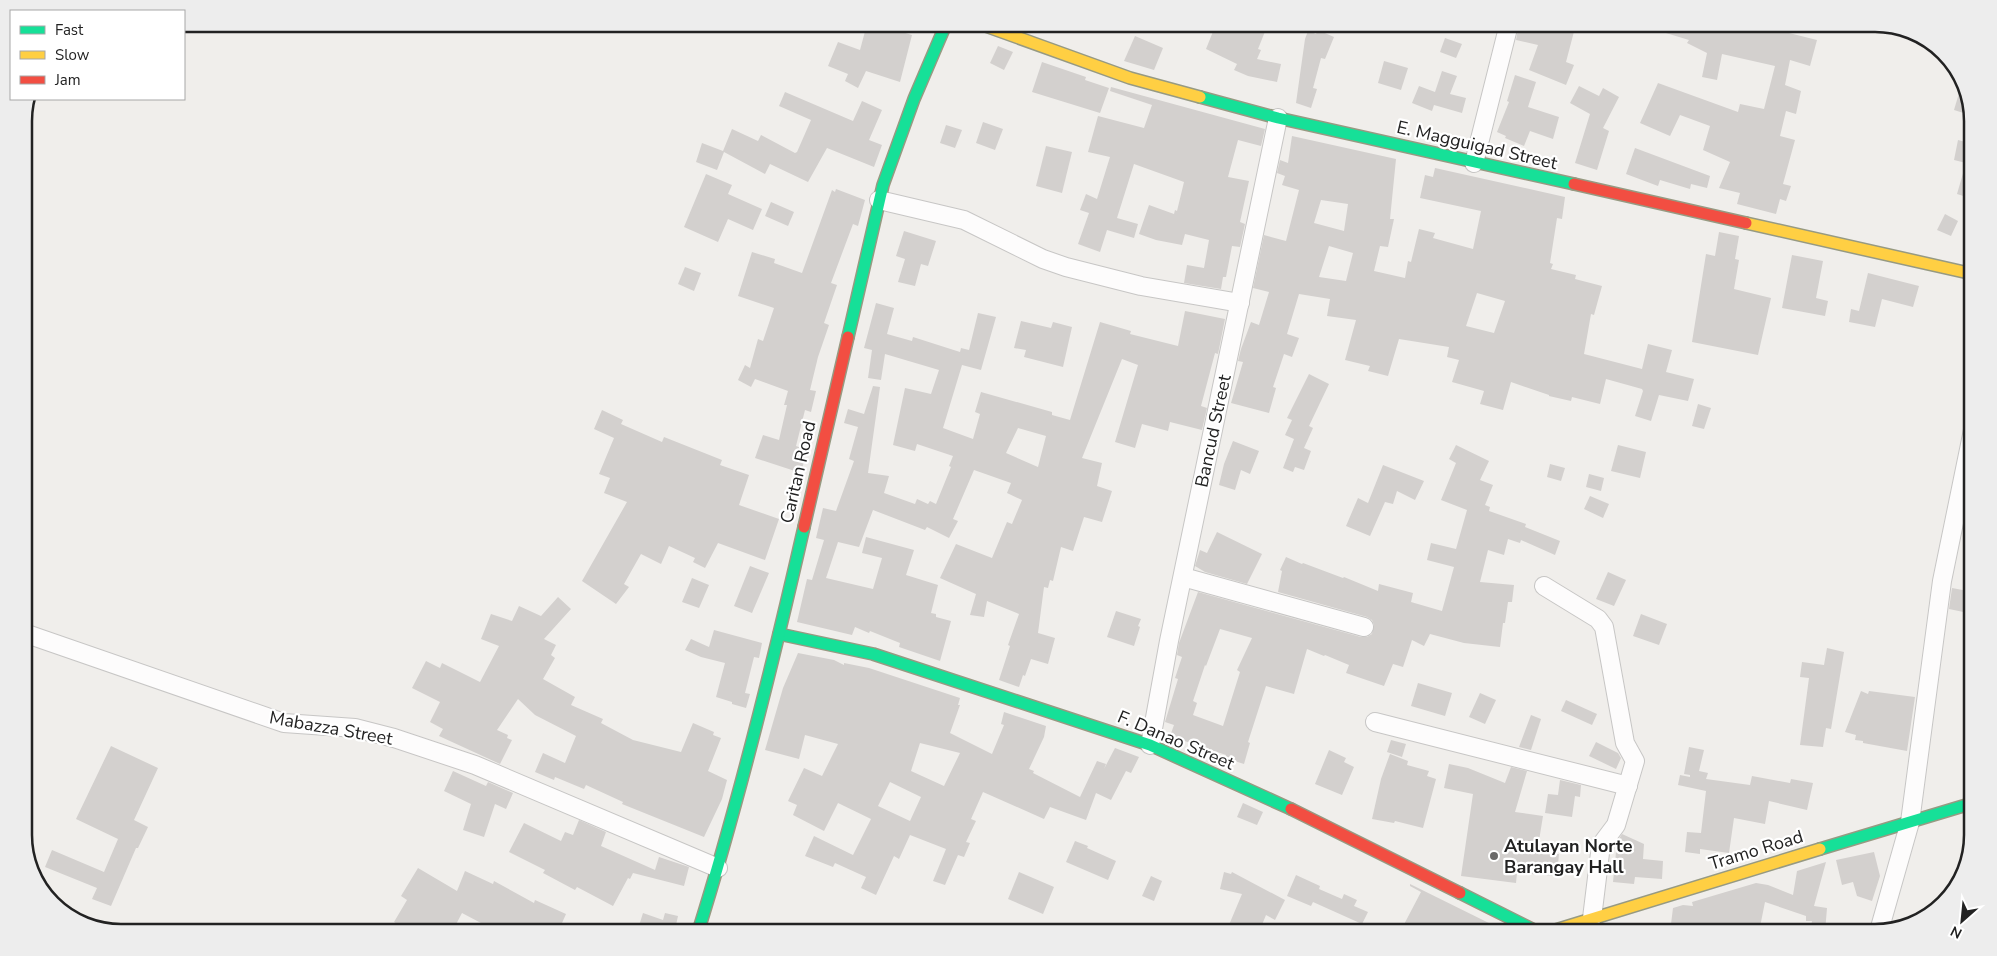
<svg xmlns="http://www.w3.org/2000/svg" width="1997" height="956" viewBox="0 0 1997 956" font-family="'Nunito Sans',sans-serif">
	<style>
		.building { fill: #d3d0ce; fill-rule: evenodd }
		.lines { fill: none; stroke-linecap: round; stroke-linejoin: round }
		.street-casing { stroke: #c7c6c5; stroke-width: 20 }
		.fast-casing { stroke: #979a82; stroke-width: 14 }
		.slow-casing { stroke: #979a82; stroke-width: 14 }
		.jam-casing { stroke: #979a82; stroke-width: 14 }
		.street { stroke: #fdfcfc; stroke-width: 18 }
		.fast { stroke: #16e098; stroke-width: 11 }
		.slow { stroke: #ffcf43; stroke-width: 11 }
		.jam { stroke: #f24e42; stroke-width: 11 }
		.poi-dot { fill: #6a6968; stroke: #fff; stroke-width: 2 }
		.labels { text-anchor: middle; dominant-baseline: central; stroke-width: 4.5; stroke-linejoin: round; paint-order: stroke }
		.street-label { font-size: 18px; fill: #222; stroke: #fff }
		.poi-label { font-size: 18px; font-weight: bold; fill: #222; stroke: #fff; text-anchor: start }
		.rim { fill: none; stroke: #222; stroke-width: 2.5 }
	</style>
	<rect width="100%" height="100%" fill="#f0eeeb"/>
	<g class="building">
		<polygon points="867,24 876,24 912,35 900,82 866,71 858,88 845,81 848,74 828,66 838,42 860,50"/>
		<polygon points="1216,24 1268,24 1258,49 1261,50 1257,59 1281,64 1277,82 1248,76 1234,70 1237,64 1206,49"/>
		<polygon points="1519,24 1576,24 1566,62 1574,65 1566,85 1529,70 1538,45 1516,40"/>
		<polygon points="1646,24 1793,24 1789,33 1817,40 1810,66 1790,60 1785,85 1801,91 1796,114 1786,111 1780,136 1795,140 1783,184 1791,186 1786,201 1780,199 1776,214 1737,204 1740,193 1719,188 1730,162 1703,150 1710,126 1680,115 1670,136 1640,123 1658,83 1738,112 1740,104 1764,109 1775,66 1722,54 1717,80 1702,77 1707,53 1687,43 1689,40 1646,27"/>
		<polygon points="1318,30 1334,37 1325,59 1321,58 1313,88 1317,89 1311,108 1296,103 1305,39 1308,31 1316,34"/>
		<polygon points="1135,36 1163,48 1154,70 1124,61"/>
		<polygon points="1445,38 1462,44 1456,58 1440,52"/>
		<polygon points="998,46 1013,52 1004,70 990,63"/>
		<polygon points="1384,61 1408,68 1401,90 1378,83"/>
		<polygon points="1042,62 1086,77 1085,80 1109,88 1100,113 1032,92"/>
		<polygon points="1442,71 1457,76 1450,94 1466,98 1462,113 1434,105 1432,111 1412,103 1419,86 1435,92"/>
		<polygon points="1515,75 1536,82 1528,107 1559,117 1553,139 1530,131 1524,146 1505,138 1506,136 1497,132 1509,102 1507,101"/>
		<polygon points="1962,83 1973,115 1973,116 1954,110"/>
		<polygon points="1579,86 1599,96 1603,88 1619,97 1603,128 1609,131 1597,170 1575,163 1590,114 1570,103"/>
		<polygon points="1111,87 1265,129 1261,146 1238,140 1228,177 1249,181 1240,222 1245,224 1240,247 1232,246 1226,277 1223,277 1221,289 1184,283 1187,265 1204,268 1209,240 1185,234 1182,245 1156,240 1139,234 1149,205 1174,214 1175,210 1177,211 1184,182 1134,164 1117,218 1138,224 1134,238 1107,230 1100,252 1078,244 1089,213 1080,210 1086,194 1097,199 1110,157 1088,152 1098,116 1144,128 1152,105 1110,91"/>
		<polygon points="785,92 853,121 862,101 882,110 869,140 882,145 874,167 827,148 808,182 770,164 765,174 724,152 717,170 696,162 702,143 723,151 732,129 758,141 761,135 795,153 797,152 811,120 779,106"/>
		<polygon points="983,122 1003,129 995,150 976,143"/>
		<polygon points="946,125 962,130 955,148 940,143"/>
		<path d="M1292 136 1396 159 1390 219H1394L1388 247 1380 246 1374 271 1405 278 1408 261 1411 262 1419 229 1435 233 1433 238 1473 249 1481 211 1420 198 1425 175 1433 177 1435 168 1565 197 1562 219 1557 218 1550 263 1553 264 1551 269 1576 275 1575 279 1602 286 1594 315 1591 314 1584 354 1642 369 1648 344 1672 350 1666 372 1694 379 1688 401 1659 395 1651 421 1635 416 1643 391 1642 389 1606 379 1600 404 1572 397 1571 401 1549 396V395L1511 382 1503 410 1480 404 1484 391 1452 382 1459 360 1447 357 1449 347 1399 339 1388 376 1368 371 1370 366 1345 360 1356 320 1327 316 1330 299 1299 294 1287 334 1299 338 1292 357 1284 354 1273 387 1276 388 1269 413 1231 403 1243 362 1238 361 1241 349 1251 322 1259 325 1269 292 1253 288 1264 235 1286 241 1299 190 1282 185 1285 176 1277 173 1280 160 1288 163ZM1321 200 1348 204 1344 231 1314 223ZM1329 246 1353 253 1346 281 1319 277ZM1477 293 1505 301 1494 333 1466 326Z"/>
		<polygon points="1958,140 1973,144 1973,199 1957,194 1966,163 1954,160"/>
		<polygon points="1046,146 1072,152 1062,193 1036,186"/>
		<polygon points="1635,148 1710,176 1707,188 1691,184 1690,189 1660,180 1658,186 1626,174"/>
		<polygon points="706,174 732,185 728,194 762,209 753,230 728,219 718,242 684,227"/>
		<polygon points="836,189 865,200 858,226 853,224 831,283 837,285 824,323 829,325 818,357 810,390 816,391 811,412 805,410 796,446 807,450 801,473 755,458 763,435 779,440 787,405 784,405 788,391 755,379 751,387 738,380 745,365 750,368 758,339 763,341 774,308 738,296 752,252 775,259 774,263 802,273 832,190 835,192"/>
		<polygon points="771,202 794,212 788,226 765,216"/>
		<polygon points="1945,214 1958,221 1951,236 1937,230"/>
		<polygon points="904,231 936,241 928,266 921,264 915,286 898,282 905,259 896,256"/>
		<polygon points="1719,232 1739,236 1735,259 1739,260 1734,289 1771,298 1758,355 1692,342 1706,254 1715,256"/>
		<polygon points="1792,255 1823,261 1816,298 1828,301 1825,316 1782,308"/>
		<polygon points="685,267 701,273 694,291 678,284"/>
		<polygon points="1868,273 1919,286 1913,307 1882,299 1875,327 1849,322 1851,309 1859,311"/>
		<path d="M876 303 894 308 887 334 912 341 913 337 960 352 961 348 969 350 978 313 996 317 981 370 962 365 943 428 973 439 980 414 975 412 981 392 1052 412V415L1070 420 1100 322 1131 331 1130 334 1178 346 1185 311 1225 319 1218 354 1215 353 1201 406 1207 408 1202 430 1170 422 1168 431 1142 424 1135 448 1115 442 1138 365 1122 359 1082 458 1102 463 1097 486 1112 491 1102 522 1084 517 1073 551 1061 547 1053 581 1050 580 1048 588 1044 587 1038 633 1055 638 1048 664 1031 659 1025 676 1023 675 1019 687 999 680 1010 646 1008 645 1019 614 987 601 984 617 970 615 976 594 940 578 956 544 992 558 1007 522 1012 524 1022 500 1007 493 1011 483 974 470 953 519 958 521 949 538 927 527 925 530 873 510 859 547 838 542 826 578 873 589 882 558 862 553 866 537 914 550 906 575 938 585 931 613 936 614V617L951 621 940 661 946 663 899 647 900 643 870 631 869 633 855 627 852 635 797 622 807 579 812 580 824 540 816 538 823 508 836 511 854 461 849 459 858 427 844 423 848 409 864 414 873 386 880 387 868 473 889 476 884 493 915 504 917 499 928 504 930 501 936 504 951 467 949 466 953 456 917 444 915 451 893 445 905 388 931 394 939 370 885 354 881 380 868 378 872 350 864 348ZM1018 428 1046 436 1038 467 1006 453Z"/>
		<polygon points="1021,321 1051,328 1053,322 1072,327 1063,367 1024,357 1026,350 1014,348"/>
		<polygon points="1309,374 1329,384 1309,426 1313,428 1304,448 1311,451 1304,470 1295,467 1293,472 1283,468 1294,439 1285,435 1292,420 1287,418"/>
		<polygon points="1698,404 1711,408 1704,429 1692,426"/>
		<polygon points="602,410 623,420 621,424 662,442 664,437 722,460 720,465 749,475 739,505 779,519 765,560 718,543 705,568 693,562 695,558 669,546 661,564 641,554 624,584 629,587 616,604 582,581 627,502 604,493 610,478 599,474 614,438 594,429"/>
		<polygon points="1233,441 1259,451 1250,474 1241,470 1235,490 1219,485 1224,464"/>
		<path d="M1456 445 1489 461 1480 480 1493 485 1485 505 1490 507 1489 511 1526 524 1525 527 1560 541 1555 555 1521 540 1520 543 1508 539 1504 555 1488 550 1480 582 1514 585 1512 602H1508L1505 623H1503L1500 647 1464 643 1430 634 1424 646 1412 640 1403 667 1393 664 1384 686 1346 673 1349 665 1325 655 1324 656 1307 649 1294 694 1266 686 1248 742 1250 743 1244 764 1225 758 1226 755 1170 736 1174 725 1165 722 1178 679 1175 678 1182 657 1177 655 1179 643 1198 592 1361 637H1367L1372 634 1374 625 1372 620 1367 617 1278 592 1282 571 1280 570 1286 557 1302 564 1303 563 1343 578 1344 577 1378 591 1379 584 1413 593 1411 602 1442 611 1454 567 1427 560 1431 543 1456 549 1467 510 1441 500 1456 463 1449 459ZM1220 629 1252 638 1237 670 1240 672 1223 726 1193 715 1197 703 1193 701 1205 665 1206 666Z"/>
		<polygon points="1618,445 1646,452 1640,478 1611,471"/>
		<polygon points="1550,464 1565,468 1561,481 1547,477"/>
		<polygon points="1383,465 1424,481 1415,500 1397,491 1393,504 1385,502 1370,536 1346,526 1358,498 1368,503"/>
		<polygon points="1589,474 1604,478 1601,491 1586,487"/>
		<polygon points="1590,496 1609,504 1603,518 1584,509"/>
		<polygon points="1217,532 1262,554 1247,584 1205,572 1195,566 1200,550 1207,553"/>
		<polygon points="750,566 769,573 752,613 734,606"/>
		<polygon points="1608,572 1626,580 1614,606 1596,599"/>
		<polygon points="692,578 709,585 699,608 682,602"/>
		<polygon points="1952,588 1973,592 1973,614 1949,609"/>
		<polygon points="558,597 571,609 544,639 556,645 551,655 555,658 543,679 575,697 571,705 603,719 601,723 633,740 681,752 693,723 714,732 713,735 721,738 708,771 727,780 722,799 704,837 622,804 623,802 586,785 584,789 555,777 554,780 535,772 543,753 565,763 576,736 535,715 518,699 497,730 508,735 507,738 512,740 500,764 439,736 443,729 430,722 440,702 412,688 426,661 440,668 442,663 480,682 499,646 481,639 491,614 512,621 519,606 541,616"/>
		<polygon points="1116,611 1141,619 1138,626 1140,627 1134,646 1107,637"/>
		<polygon points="1641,614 1667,624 1659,645 1633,636"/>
		<polygon points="714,630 762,643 759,658 754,657 745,693 750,694 746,708 732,704 732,702 716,697 725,663 701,657 685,650 691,639 709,647"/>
		<polygon points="1827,648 1844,652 1831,729 1826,728 1823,747 1800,745 1809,678 1800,677 1802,662 1824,665"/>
		<path d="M798 653 834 660 844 665V663L869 668 960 698 958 705H960L950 733 992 754 1004 725 1001 724 1004 712 1046 726 1044 737 1029 769 1034 771 1033 773 1080 797 1097 761 1106 764 1104 769 1115 748 1139 757 1131 773 1126 771 1111 800 1096 793 1086 820 1050 807 1044 819 983 792 971 819 976 821 966 842 970 843 964 857 958 855 945 885 933 881 946 849 910 835 899 859 894 856 876 895 861 888 866 877 835 863 833 867 805 856 814 836 853 855 871 819 838 803 824 831 793 815 797 805 788 801 804 768 822 776 838 744 805 735 799 759 765 750 783 688ZM920 743 960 753 944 786 911 771ZM890 782 921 797 910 821 878 806Z"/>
		<polygon points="1418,683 1452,693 1445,716 1411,706"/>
		<polygon points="1861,691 1868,694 1869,691 1915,697 1907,751 1863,743 1863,741 1855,740 1856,735 1845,732"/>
		<polygon points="1480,693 1496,700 1485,724 1469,717"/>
		<polygon points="1566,700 1597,714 1592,725 1561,711"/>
		<polygon points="1531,715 1541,719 1531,750 1519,747"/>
		<polygon points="1391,740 1406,744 1402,757 1387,752"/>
		<polygon points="1596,742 1618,753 1621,758 1616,769 1589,756"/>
		<polygon points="111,746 158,768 134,820 148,827 138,848 136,848 111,906 92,899 97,888 45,867 52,850 104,872 118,839 76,819"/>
		<polygon points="1689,747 1704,750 1699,771 1708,773 1706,779 1750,785 1752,776 1790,783 1791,779 1813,783 1807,810 1769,801 1765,824 1734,818 1729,853 1700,849 1700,854 1685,852 1687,832 1701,833 1706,791 1678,785 1680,775 1690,777 1690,775 1684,774"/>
		<polygon points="1329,750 1346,758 1344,762 1354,767 1342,795 1315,784"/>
		<polygon points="1390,754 1408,761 1407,765 1429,771 1427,776 1436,779 1423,828 1395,821 1394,823 1372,819 1381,779"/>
		<polygon points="1449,764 1468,768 1505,783 1511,767 1527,771 1515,812 1543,816 1537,853 1559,854 1557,876 1517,873 1516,883 1461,876 1473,794 1444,788"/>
		<polygon points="453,771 486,786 488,782 513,793 506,809 495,804 484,837 463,830 471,804 444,791"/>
		<polygon points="1560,780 1581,785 1580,797 1575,796 1572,817 1545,813 1548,794 1558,795"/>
		<polygon points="1243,803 1263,812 1257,825 1237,817"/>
		<polygon points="579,820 606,832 601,846 655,870 659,857 689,867 684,886 633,873 630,879 628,878 613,906 577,887 575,890 543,873 545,870 509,852 524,823 561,841 565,832 573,835"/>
		<polygon points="1622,834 1644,844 1643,859 1663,861 1662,879 1635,877 1634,884 1613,882 1617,842"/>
		<polygon points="1075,841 1088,846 1087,848 1116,861 1108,880 1066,862"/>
		<polygon points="1874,852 1880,876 1872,901 1857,896 1853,882 1842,885 1836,860"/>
		<polygon points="1826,862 1814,906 1827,908 1825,932 1810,932 1812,921 1806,921 1806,916 1765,902 1759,932 1730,928 1730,932 1670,932 1673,908 1683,905 1693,906 1692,902 1756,883 1768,885 1793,895 1797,871"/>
		<polygon points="418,868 457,891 465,871 493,884 494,881 534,903 535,900 566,914 558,932 498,932 462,913 452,932 395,932 399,925 394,922 407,900 401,896"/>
		<polygon points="1019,872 1054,887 1043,914 1008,899"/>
		<polygon points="1224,872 1231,874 1232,872 1285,900 1275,920 1266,915 1259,932 1226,932 1242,894 1220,889"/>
		<polygon points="1296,875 1320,886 1319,889 1342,899 1344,894 1357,900 1354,906 1368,912 1362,924 1313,902 1311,906 1287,896"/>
		<polygon points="1151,876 1162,881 1154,901 1142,896"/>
		<polygon points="1410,884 1499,928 1485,932 1400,932 1421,892 1410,886"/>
		<polygon points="643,913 663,920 665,913 678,916 676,925 684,927 684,932 637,932"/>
	</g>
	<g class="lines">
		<g class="street-casing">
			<g id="street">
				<polyline points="1474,163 1509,24"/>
				<polyline points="879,200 964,220 1043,259 1066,267 1141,286 1240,303"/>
				<polyline points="1183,577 1364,627"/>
				<polyline points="1544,586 1598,619 1604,627 1625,743 1635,761 1616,825 1601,845 1592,918"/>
				<polyline points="24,633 284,723 355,728 394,738 475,765 718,868"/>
				<polyline points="1375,722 1628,786"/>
				<polyline points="1150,745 1169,641 1278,118"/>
				<polyline points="1879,931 1910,822 1942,581 1973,430"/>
			</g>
		</g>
		<g class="fast-casing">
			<g id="fast">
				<polyline points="1200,97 1278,118 1574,184"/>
				<polyline points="848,337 883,185 914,99 946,24"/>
				<polyline points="779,634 873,654 1150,745 1291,809"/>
				<polyline points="1820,849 1973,803"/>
				<polyline points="1460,893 1538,932"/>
				<path d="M698 932C740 798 773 663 804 527"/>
			</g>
		</g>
		<g class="slow-casing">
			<g id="slow">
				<polyline points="980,24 1130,78 1200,97"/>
				<polyline points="1746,223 1973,274"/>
				<polyline points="1549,932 1820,849"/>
			</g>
		</g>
		<g class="jam-casing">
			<g id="jam">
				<polyline points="1574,184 1746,223"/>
				<polyline points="804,527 848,337"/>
				<polyline points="1291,809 1460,893"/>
			</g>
		</g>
		<use href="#street" class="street"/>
		<use href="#fast" class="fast"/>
		<use href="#slow" class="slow"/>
		<use href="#jam" class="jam"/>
	</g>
	<circle class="poi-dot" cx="1494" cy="856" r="5"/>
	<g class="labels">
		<g class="street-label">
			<text transform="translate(1477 145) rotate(13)">E. Magguigad Street</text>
			<text transform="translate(1213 431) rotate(-78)">Bancud Street</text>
			<text transform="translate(798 472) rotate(-77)">Caritan Road</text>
			<text transform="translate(331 728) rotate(10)">Mabazza Street</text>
			<text transform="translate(1176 740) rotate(23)">F. Danao Street</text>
			<text transform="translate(1756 850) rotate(-17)">Tramo Road</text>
		</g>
		<g class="poi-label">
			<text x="1504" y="846">Atulayan Norte<tspan x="1504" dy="21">Barangay Hall</tspan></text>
		</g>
	</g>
	<path d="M0 0H1997V956H0ZM121 32H1875A89 89 0 0 1 1964 121V835A89 89 0 0 1 1875 924H121A89 89 0 0 1 32 835V121A89 89 0 0 1 121 32Z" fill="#ededed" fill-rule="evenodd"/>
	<path class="rim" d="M121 32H1875A89 89 0 0 1 1964 121V835A89 89 0 0 1 1875 924H121A89 89 0 0 1 32 835V121A89 89 0 0 1 121 32Z"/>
	<rect x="10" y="10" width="175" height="90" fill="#ffffff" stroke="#a7a7a7"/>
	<rect x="20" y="26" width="25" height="8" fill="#16e098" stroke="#a7a7a7"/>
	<text x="55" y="35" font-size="15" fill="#222222">Fast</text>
	<rect x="20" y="51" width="25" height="8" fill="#ffcf43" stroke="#a7a7a7"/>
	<text x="55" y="60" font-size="15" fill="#222222">Slow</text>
	<rect x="20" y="76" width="25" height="8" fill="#f24e42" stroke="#a7a7a7"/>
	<text x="55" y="85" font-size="15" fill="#222222">Jam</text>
	<g transform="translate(1962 921) rotate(207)" stroke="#ffffff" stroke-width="4" paint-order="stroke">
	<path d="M0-4L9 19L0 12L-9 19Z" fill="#222222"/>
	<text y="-8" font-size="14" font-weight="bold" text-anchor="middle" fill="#222222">N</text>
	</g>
</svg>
